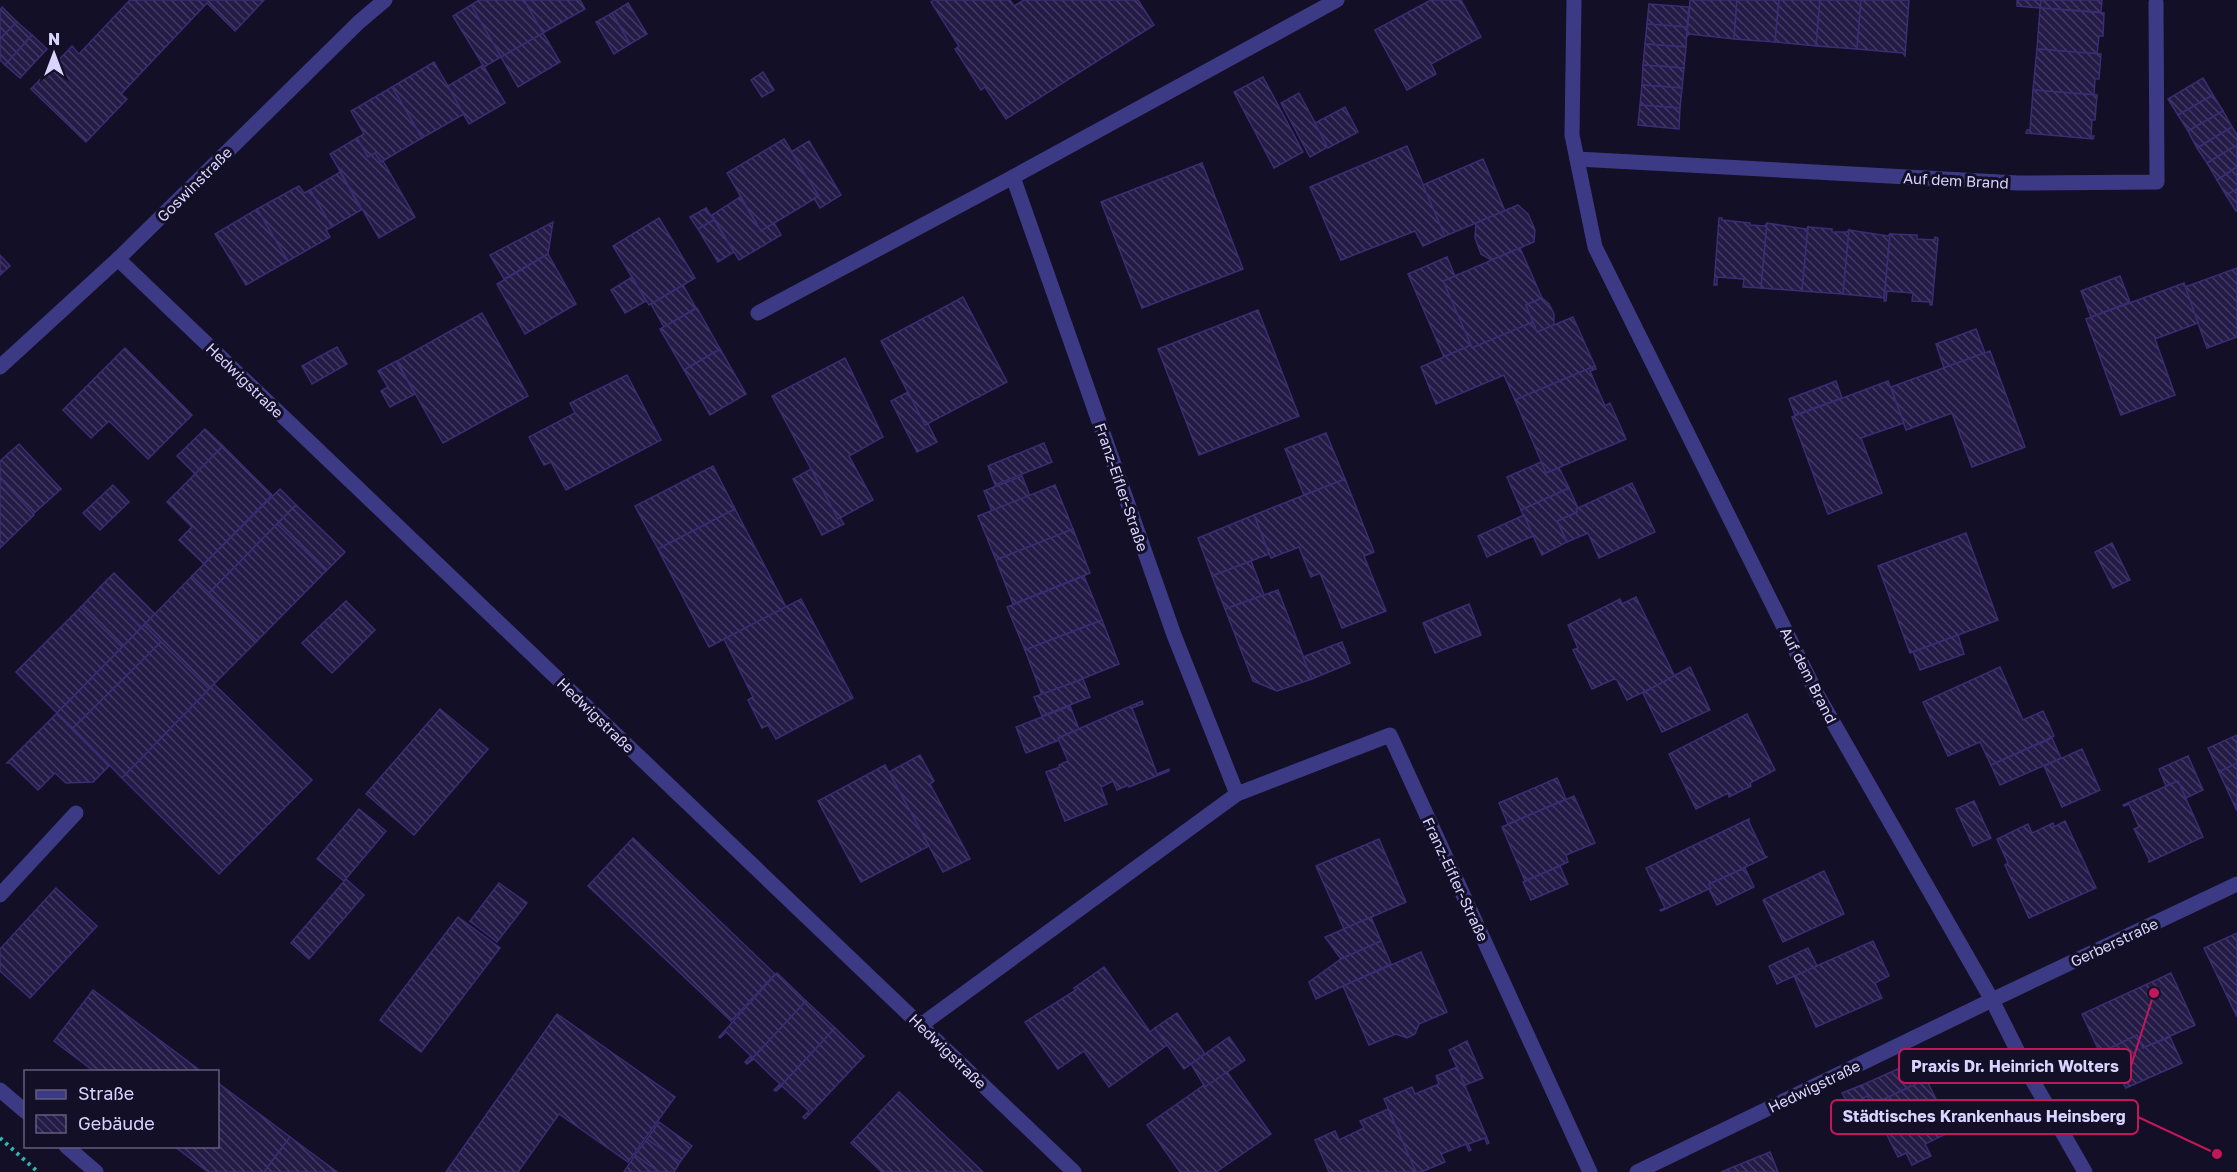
<svg xmlns="http://www.w3.org/2000/svg" width="2237" height="1172" viewBox="0 0 2237 1172" font-family="'Golos Text',sans-serif">
	<style>
		.building { fill: url(#building-back-hatch); stroke: #3b2d73; stroke-width: 1.5 }
		.lines { fill: none; stroke-linecap: round; stroke-linejoin: round }
		.path { stroke: #2fb8b0; stroke-width: 4; stroke-dasharray: 3 4.5; stroke-linecap: butt }
		.minor { stroke: #3d3a85; stroke-width: 15 }
		.labels { text-anchor: middle; dominant-baseline: central; stroke-width: 6; stroke-linejoin: round; paint-order: stroke }
		.street-label { font-size: 15px; fill: #d9d4ff; stroke: #130f26 }
		.leader { fill: none; stroke: #c2185b; stroke-width: 2 }
		.callout-dot { fill: #c2185b; stroke: #130f26; stroke-width: 2 }
		.callout { fill: #130f26; stroke: #c2185b; stroke-width: 2 }
		.callout-label { font-size: 16px; text-anchor: middle; font-weight: bold; fill: #d9d4ff }
	</style>
	<defs>
		<pattern id="building-back-hatch" width="6" height="6" patternUnits="userSpaceOnUse" patternTransform="scale(1.5)"><rect width="6" height="6" fill="#241b47"/><path d="M-1 5l2 2M0 0l6 6M5-1l2 2" fill="none" stroke="#433b63"/></pattern>
	</defs>
	<rect width="100%" height="100%" fill="#130f26"/>
	<g class="building">
		<polygon points="130,0 264,0 235,31 207,3 121,94 127,99 86,142 31,89 72,46 79,54"/>
		<polygon points="479,0 524,0 543,33 501,57 471,5"/>
		<polygon points="524,0 580,0 585,9 543,33"/>
		<polygon points="934,0 1010,0 1014,6 1024,0 1138,0 1154,25 1006,119 985,87 981,90 955,49 959,46 931,2"/>
		<polygon points="1431,0 1461,0 1481,37 1431,64 1436,74 1407,90 1375,30"/>
		<polygon points="1690,0 1737,0 1734,39 1689,34 1687,36"/>
		<polygon points="1737,0 1779,0 1775,42 1734,39"/>
		<polygon points="1779,0 1820,0 1816,46 1775,42"/>
		<polygon points="1820,0 1861,0 1857,49 1816,46"/>
		<polygon points="1861,0 1909,0 1905,56 1903,53 1857,49"/>
		<polygon points="2017,0 2041,0 2040,8 2017,6"/>
		<polygon points="2041,0 2102,0 2101,12 2040,8"/>
		<polygon points="628,3 647,34 630,44 612,13"/>
		<polygon points="1649,4 1689,7 1687,27 1647,24"/>
		<polygon points="471,5 501,57 484,67 453,16"/>
		<polygon points="2,7 17,22 0,39 0,10"/>
		<polygon points="2040,8 2104,13 2103,36 2099,36 2097,54 2037,49"/>
		<polygon points="612,13 630,44 614,54 596,22"/>
		<polygon points="17,22 32,35 5,65 0,60 0,39"/>
		<polygon points="1647,24 1687,27 1686,47 1645,44"/>
		<polygon points="543,33 560,62 518,87 501,57"/>
		<polygon points="32,35 47,49 20,78 5,65"/>
		<polygon points="1645,44 1686,47 1684,68 1643,65"/>
		<polygon points="2037,49 2101,54 2099,79 2095,79 2094,95 2033,90"/>
		<polygon points="434,62 464,114 422,138 392,87"/>
		<polygon points="483,65 505,103 469,124 448,86"/>
		<polygon points="1643,65 1684,68 1682,88 1642,85"/>
		<polygon points="763,72 774,90 762,97 751,80"/>
		<polygon points="1263,77 1303,152 1274,168 1234,92"/>
		<polygon points="2203,78 2213,95 2178,115 2168,99"/>
		<polygon points="1642,85 1682,88 1680,108 1640,105"/>
		<polygon points="392,87 422,138 381,162 375,153 368,157 357,138 364,134 351,111"/>
		<polygon points="2033,90 2097,95 2095,120 2092,120 2091,136 2094,136 2093,139 2026,133 2027,130 2030,130"/>
		<polygon points="1299,93 1328,147 1310,157 1281,103"/>
		<polygon points="2213,95 2223,111 2188,131 2178,115"/>
		<polygon points="1640,105 1680,108 1679,129 1638,125"/>
		<polygon points="1345,107 1358,132 1328,148 1315,123"/>
		<polygon points="2223,111 2232,127 2197,148 2188,131"/>
		<polygon points="2232,127 2237,135 2237,145 2207,163 2197,148"/>
		<polygon points="357,138 368,157 375,153 381,162 383,161 415,217 379,238 330,154"/>
		<polygon points="784,139 819,196 761,231 727,173"/>
		<polygon points="809,141 841,195 820,208 814,198 819,196 791,152"/>
		<polygon points="2237,145 2237,167 2217,180 2207,163"/>
		<polygon points="1407,146 1445,236 1423,246 1415,231 1341,260 1310,187"/>
		<polygon points="1483,159 1505,211 1445,236 1423,185"/>
		<polygon points="1202,163 1243,269 1142,308 1101,202"/>
		<polygon points="2237,167 2237,189 2226,195 2217,180"/>
		<polygon points="340,172 361,210 332,227 310,190"/>
		<polygon points="299,186 304,193 310,190 332,227 326,230 330,237 288,261 257,209"/>
		<polygon points="2237,189 2237,211 2236,211 2226,195"/>
		<polygon points="740,197 761,231 774,223 781,235 739,260 712,215"/>
		<polygon points="1518,205 1528,214 1535,230 1534,242 1491,260 1481,254 1475,238 1476,223"/>
		<polygon points="706,208 714,220 698,229 690,217"/>
		<polygon points="257,209 288,261 246,285 215,234"/>
		<polygon points="659,218 695,278 649,305 613,246"/>
		<polygon points="1719,218 1722,218 1722,220 1750,223 1750,225 1765,226 1767,223 1761,288 1743,287 1744,279 1717,277 1717,285 1714,285"/>
		<polygon points="714,220 734,252 718,262 698,229"/>
		<polygon points="553,222 548,254 504,279 490,255"/>
		<polygon points="1767,223 1806,229 1808,227 1802,291 1761,288"/>
		<polygon points="1808,227 1832,229 1832,232 1847,232 1849,230 1843,294 1802,291"/>
		<polygon points="1849,230 1888,236 1890,234 1884,298 1843,294"/>
		<polygon points="1890,234 1917,235 1917,239 1935,240 1935,237 1938,238 1932,305 1930,305 1930,302 1912,301 1913,293 1887,291 1886,301 1884,301"/>
		<polygon points="1520,248 1542,298 1526,305 1533,322 1472,348 1443,281"/>
		<polygon points="548,254 576,304 525,334 497,284"/>
		<polygon points="0,255 10,266 0,275"/>
		<polygon points="1447,257 1455,276 1443,281 1471,345 1444,357 1408,274"/>
		<polygon points="2237,268 2237,337 2207,348 2185,287"/>
		<polygon points="2120,276 2130,302 2091,317 2081,291"/>
		<polygon points="632,277 646,301 625,313 611,290"/>
		<polygon points="2184,283 2198,323 2155,339 2175,395 2121,415 2086,319"/>
		<polygon points="683,285 696,308 664,327 651,304"/>
		<polygon points="963,297 1007,382 925,425 881,341"/>
		<polygon points="1542,298 1549,304 1554,314 1554,325 1537,332 1526,305"/>
		<polygon points="697,308 720,349 684,370 660,329"/>
		<polygon points="1258,310 1299,416 1199,455 1158,349"/>
		<polygon points="482,313 528,396 443,443 397,361"/>
		<polygon points="1573,317 1595,366 1515,400 1504,375 1436,404 1421,367 1471,345 1472,348 1533,322 1537,332"/>
		<polygon points="1976,329 1985,353 1944,368 1936,344"/>
		<polygon points="337,347 347,364 312,384 302,366"/>
		<polygon points="125,348 192,415 148,459 109,421 91,438 63,410"/>
		<polygon points="720,349 746,394 710,415 684,370"/>
		<polygon points="1990,351 2025,447 1972,467 1952,413 1906,430 1891,387"/>
		<polygon points="845,358 883,437 849,456 873,500 838,519 772,396"/>
		<polygon points="396,361 415,394 390,407 381,391 388,387 378,371"/>
		<polygon points="1595,366 1596,369 1590,371 1605,406 1610,403 1626,439 1546,473 1515,400"/>
		<polygon points="627,375 661,440 566,490 551,462 544,465 529,437 575,413 570,403"/>
		<polygon points="1836,381 1842,398 1795,415 1789,399"/>
		<polygon points="1888,381 1904,423 1861,438 1882,493 1828,514 1792,417"/>
		<polygon points="908,392 925,425 928,424 937,442 917,452 891,401"/>
		<polygon points="205,429 223,446 195,474 177,456"/>
		<polygon points="1326,433 1345,479 1304,495 1285,449"/>
		<polygon points="1044,443 1052,462 995,485 988,466"/>
		<polygon points="19,444 61,489 33,514 0,478 0,461"/>
		<polygon points="223,446 272,495 204,564 179,540 192,527 167,502"/>
		<polygon points="1541,462 1546,473 1559,468 1569,488 1521,510 1507,477"/>
		<polygon points="713,466 735,509 658,549 635,506"/>
		<polygon points="811,469 838,519 840,518 844,524 822,535 793,479"/>
		<polygon points="1022,476 1030,496 992,511 984,491"/>
		<polygon points="0,478 34,515 0,548"/>
		<polygon points="1345,479 1374,552 1364,556 1386,611 1342,628 1320,573 1311,577 1299,547 1271,558 1254,515"/>
		<polygon points="1632,483 1655,532 1599,558 1588,533 1567,542 1557,521 1577,512 1576,509"/>
		<polygon points="113,485 129,502 100,530 83,513"/>
		<polygon points="1055,485 1073,529 996,560 978,516"/>
		<polygon points="1569,488 1578,508 1576,509 1577,512 1557,521 1567,542 1542,555 1521,510"/>
		<polygon points="280,489 296,505 209,593 192,576"/>
		<polygon points="296,505 345,552 326,571 277,524"/>
		<polygon points="735,509 786,607 709,647 658,549"/>
		<polygon points="1254,515 1269,554 1212,576 1198,538"/>
		<polygon points="1524,515 1533,536 1487,557 1478,536"/>
		<polygon points="277,524 326,571 257,641 209,593"/>
		<polygon points="1073,529 1090,573 1013,604 996,560"/>
		<polygon points="1966,533 1998,620 1910,653 1878,566"/>
		<polygon points="2112,543 2130,580 2113,588 2095,552"/>
		<polygon points="1251,561 1264,595 1225,609 1212,576"/>
		<polygon points="114,573 155,614 141,628 100,587"/>
		<polygon points="192,576 257,641 209,689 144,625"/>
		<polygon points="1084,576 1102,620 1025,650 1007,607"/>
		<polygon points="100,587 141,628 122,647 81,607"/>
		<polygon points="1278,590 1312,679 1277,691 1253,681 1225,609"/>
		<polygon points="1636,597 1675,677 1627,700 1617,680 1614,679 1592,689 1573,650 1578,648 1568,625 1620,599 1622,604"/>
		<polygon points="801,599 853,698 776,739 768,725 762,728 748,700 753,697 724,639"/>
		<polygon points="346,601 375,630 332,673 302,643"/>
		<polygon points="1469,604 1481,635 1435,653 1423,623"/>
		<polygon points="81,607 122,647 57,713 16,672"/>
		<polygon points="1102,620 1119,664 1042,695 1025,650"/>
		<polygon points="144,625 161,642 73,728 57,713"/>
		<polygon points="1958,635 1964,654 1920,670 1913,652"/>
		<polygon points="161,642 209,689 122,778 73,728"/>
		<polygon points="1342,642 1350,663 1312,679 1303,657"/>
		<polygon points="1690,667 1710,710 1662,732 1643,693"/>
		<polygon points="2000,667 2023,720 2043,711 2054,736 1991,765 1980,742 1948,756 1923,702"/>
		<polygon points="1083,679 1090,697 1042,716 1034,697"/>
		<polygon points="214,684 312,780 219,874 122,778"/>
		<polygon points="1142,701 1143,704 1132,708 1157,774 1169,769 1169,771 1129,787 1128,785 1117,790 1113,781 1101,787 1107,804 1065,821 1046,772 1060,767 1059,765 1068,761 1058,738"/>
		<polygon points="1070,706 1079,729 1058,738 1059,740 1026,753 1016,727"/>
		<polygon points="440,709 488,749 414,835 366,794"/>
		<polygon points="57,713 109,766 93,782 66,783 55,773 38,790 10,763 7,763"/>
		<polygon points="1747,714 1775,770 1750,783 1751,786 1729,797 1728,793 1696,809 1669,754"/>
		<polygon points="2237,735 2237,763 2219,772 2208,748"/>
		<polygon points="2052,738 2061,758 2000,785 1991,765"/>
		<polygon points="2082,749 2100,790 2062,807 2044,766"/>
		<polygon points="920,755 934,781 930,784 970,859 943,872 889,772"/>
		<polygon points="2188,756 2203,790 2186,798 2178,781 2166,786 2159,769"/>
		<polygon points="2237,763 2237,811 2219,772"/>
		<polygon points="885,765 929,846 861,882 818,801"/>
		<polygon points="1557,778 1566,799 1508,824 1499,803"/>
		<polygon points="2178,781 2203,837 2149,862 2149,859 2134,829 2139,827 2129,804 2124,806 2123,805"/>
		<polygon points="1574,796 1595,843 1566,855 1568,862 1525,881 1502,827"/>
		<polygon points="1974,801 1991,838 1973,846 1956,809"/>
		<polygon points="359,809 386,831 344,881 317,859"/>
		<polygon points="1749,819 1749,822 1765,856 1767,857 1709,884 1711,888 1661,911 1660,910 1665,908 1646,868"/>
		<polygon points="2065,821 2096,888 2029,918 2005,865 2008,863 1997,839 2028,824 2032,833 2053,823 2054,827"/>
		<polygon points="633,838 775,974 731,1021 588,886"/>
		<polygon points="1379,839 1406,902 1344,929 1316,866"/>
		<polygon points="1560,866 1568,884 1531,900 1523,882"/>
		<polygon points="1745,868 1754,887 1717,905 1709,889 1711,888 1709,884"/>
		<polygon points="1824,871 1844,914 1783,942 1763,900"/>
		<polygon points="346,879 364,895 309,959 291,943"/>
		<polygon points="499,883 527,903 497,942 470,921"/>
		<polygon points="56,888 97,926 30,998 0,971 0,949"/>
		<polygon points="458,917 500,948 421,1052 380,1020"/>
		<polygon points="1371,917 1381,941 1341,959 1325,937"/>
		<polygon points="2237,933 2237,1017 2204,948"/>
		<polygon points="1381,941 1391,964 1316,999 1309,982 1341,959"/>
		<polygon points="1873,941 1889,976 1875,983 1882,998 1816,1027 1794,976"/>
		<polygon points="1808,948 1817,966 1777,984 1769,966"/>
		<polygon points="1421,952 1447,1012 1419,1024 1415,1034 1407,1038 1396,1034 1369,1045 1343,986"/>
		<polygon points="1104,967 1150,1032 1155,1028 1167,1045 1109,1087 1084,1051 1058,1069 1025,1022 1076,990 1074,988"/>
		<polygon points="777,973 806,1001 747,1064 745,1062 751,1056 726,1032 720,1038 719,1037"/>
		<polygon points="2171,973 2195,1025 2143,1048 2137,1035 2100,1053 2082,1014"/>
		<polygon points="93,990 202,1072 95,1072 54,1041"/>
		<polygon points="806,1001 835,1028 776,1091 774,1090 780,1084 754,1059 747,1064"/>
		<polygon points="1177,1013 1205,1054 1184,1069 1155,1028"/>
		<polygon points="557,1014 675,1097 628,1162 559,1114 518,1172 446,1172"/>
		<polygon points="835,1028 864,1056 805,1119 803,1117 809,1111 782,1086 776,1091"/>
		<polygon points="2137,1035 2143,1048 2170,1037 2182,1063 2126,1088 2124,1085 2126,1079 2114,1075 2116,1069 2114,1065 2107,1069 2100,1053"/>
		<polygon points="1229,1037 1245,1060 1205,1087 1191,1064"/>
		<polygon points="1467,1041 1483,1078 1465,1085 1449,1050"/>
		<polygon points="1457,1067 1489,1143 1487,1144 1485,1138 1468,1144 1471,1150 1469,1151 1466,1144 1441,1154 1445,1162 1421,1172 1416,1172 1384,1099 1412,1087 1415,1094 1439,1084 1436,1076"/>
		<polygon points="1902,1067 1911,1086 1872,1105 1862,1085"/>
		<polygon points="1227,1072 1271,1134 1216,1172 1180,1172 1147,1125 1204,1085 1205,1087"/>
		<polygon points="1926,1079 1952,1131 1925,1144 1931,1156 1912,1165 1906,1153 1898,1157 1872,1105"/>
		<polygon points="218,1083 290,1137 264,1172 208,1172 174,1146 218,1146"/>
		<polygon points="1862,1085 1868,1096 1849,1106 1842,1093"/>
		<polygon points="899,1092 983,1172 882,1172 851,1143"/>
		<polygon points="1388,1109 1416,1172 1329,1172 1315,1140 1335,1131 1339,1140 1364,1128 1360,1121"/>
		<polygon points="659,1122 692,1146 680,1162 647,1139"/>
		<polygon points="290,1137 337,1172 264,1172"/>
		<polygon points="647,1139 680,1162 674,1172 659,1172 635,1155"/>
		<polygon points="1770,1152 1778,1172 1721,1172"/>
		<polygon points="635,1155 659,1172 624,1172"/>
	</g>
	<g class="lines">
		<polyline class="path" points="0,1138 38,1172"/>
		<g class="minor">
			<polyline points="1574,0 1572,135 1595,247 1818,696 1992,1000 2030,1076 2085,1172"/>
			<polyline points="1577,159 2018,183 2157,182 2156,3"/>
			<polyline points="1013,177 1337,0"/>
			<polyline points="118,259 1074,1172"/>
			<polyline points="758,313 1013,177 1174,635 1237,794"/>
			<polyline points="0,367 118,259 359,22 385,0"/>
			<polyline points="0,895 76,813"/>
			<polyline points="921,1025 1237,794 1390,735 1590,1172"/>
			<polyline points="0,1090 26,1112"/>
			<polyline points="66,1146 96,1172"/>
			<polyline points="1637,1172 1992,1000 2237,884"/>
		</g>
	</g>
	<g class="labels">
		<g class="street-label">
			<text transform="translate(1956 180) rotate(3)">Auf dem Brand</text>
			<text transform="translate(194 184) rotate(-45)">Goswinstraße</text>
			<text transform="translate(245 380) rotate(44)">Hedwigstraße</text>
			<text transform="translate(1122 487) rotate(71)">Franz-Eifler-Straße</text>
			<text transform="translate(1809 675) rotate(63)">Auf dem Brand</text>
			<text transform="translate(596 715) rotate(44)">Hedwigstraße</text>
			<text transform="translate(1456 879) rotate(65)">Franz-Eifler-Straße</text>
			<text transform="translate(2114 942) rotate(-25)">Gerberstraße</text>
			<text transform="translate(948 1051) rotate(44)">Hedwigstraße</text>
			<text transform="translate(1814 1086) rotate(-26)">Hedwigstraße</text>
		</g>
	</g>
	<path class="leader" d="M2154 993L2131 1066M2217 1154L2138 1117"/>
	<g class="callout-dot">
		<circle cx="2154" cy="993" r="6"/>
		<circle cx="2217" cy="1154" r="6"/>
	</g>
	<g class="callout">
		<rect x="1899" y="1049" width="232" height="34" rx="6"/>
		<rect x="1831" y="1100" width="307" height="34" rx="6"/>
	</g>
	<g class="callout-label">
		<text x="2015" y="1072">Praxis Dr. Heinrich Wolters</text>
		<text x="1984" y="1122">Städtisches Krankenhaus Heinsberg</text>
	</g>
	<rect x="24" y="1070" width="195" height="78" fill="#130f26" stroke="#625e7d" stroke-width="1.5"/>
	<rect x="36" y="1090" width="30" height="9" fill="#3d3a85" stroke="#625e7d" stroke-width="1.5"/>
	<text x="78" y="1100" font-size="18" fill="#d9d4ff">Straße</text>
	<rect x="36" y="1115" width="30" height="18" fill="url(#building-back-hatch)" stroke="#625e7d" stroke-width="1.5"/>
	<text x="78" y="1130" font-size="18" fill="#d9d4ff">Gebäude</text>
	<g transform="translate(54 54)" stroke="#130f26" stroke-width="4.5" paint-order="stroke">
	<path d="M0-4.5L10 22L0 15L-10 22Z" fill="#d9d4ff"/>
	<text y="-9" font-size="16" font-weight="bold" text-anchor="middle" fill="#d9d4ff">N</text>
	</g>
</svg>
